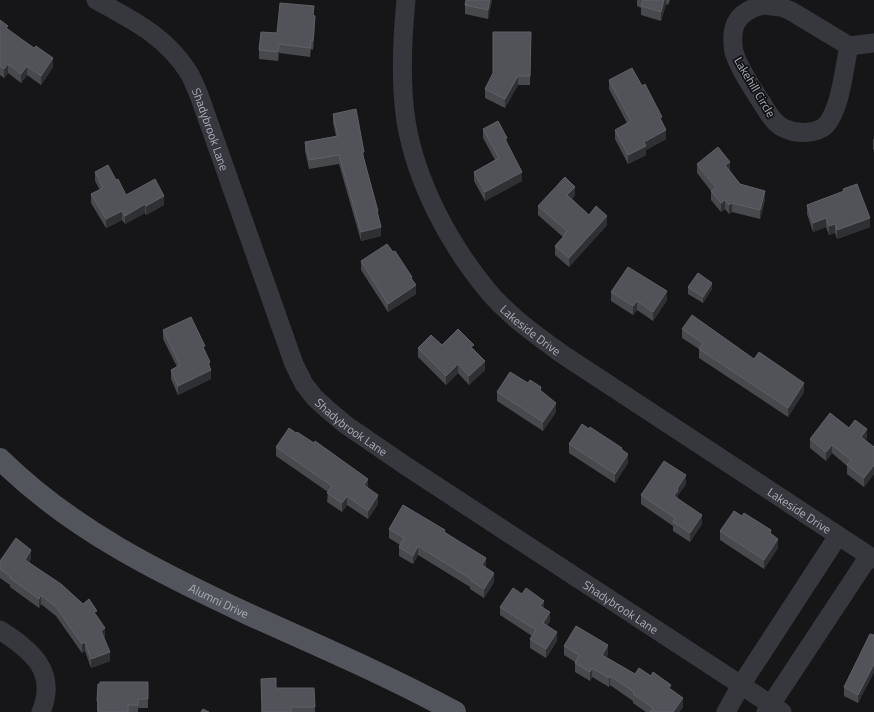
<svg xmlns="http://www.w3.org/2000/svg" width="874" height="712" viewBox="0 0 874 712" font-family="'Titillium Web',sans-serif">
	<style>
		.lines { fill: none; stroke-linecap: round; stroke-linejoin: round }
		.minor { stroke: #37383d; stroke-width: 19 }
		.major { stroke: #53555c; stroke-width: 22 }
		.wall { fill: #47494d }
		.shaded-wall { fill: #2f3033 }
		.building { fill: #525359; stroke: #5f6168 }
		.labels { text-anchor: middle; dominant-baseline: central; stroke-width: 3.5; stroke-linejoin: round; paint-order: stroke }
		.street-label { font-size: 12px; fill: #a8adb8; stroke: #111113 }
	</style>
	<rect width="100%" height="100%" fill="#161618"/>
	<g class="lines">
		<g class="minor">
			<path id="s1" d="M96 0C132 20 166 36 189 73 193 80 196 88 199 95L294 364 304 384 314 397 327 409 346 425 406 466 782 712"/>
			<path id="s2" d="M406 0C402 40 400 81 406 121 416 182 449 244 488 291 509 316 536 335 562 354L874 559"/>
			<path d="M763 5 781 7 791 11 849 46C844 68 841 108 826 125 817 134 797 134 786 129 773 125 766 108 758 97 750 84 740 70 735 55 733 51 733 47 733 43 731 21 743 10 763 5Z"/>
			<polyline points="849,46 874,43"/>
			<path d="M0 630C31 650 58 671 41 712"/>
			<polyline points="726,712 741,685 838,536"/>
			<polyline points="766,712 869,556"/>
		</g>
		<path class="major" id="s3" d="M0 459C72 530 160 573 250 615 319 646 389 676 455 712"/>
	</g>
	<g class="wall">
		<polygon points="466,0 492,0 488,19 465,14 465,5"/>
		<polygon points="637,0 670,0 668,5 666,4 661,21 641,15 641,8 637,6"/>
		<polygon points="314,15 315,24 313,50 311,49 310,57 279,53 278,61 259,59 259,50 277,33"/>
		<polygon points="0,20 8,29 53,67 41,85 27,75 21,83 8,73 4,78 0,75"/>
		<polygon points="531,32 530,85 518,85 505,108 485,98 485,89"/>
		<polygon points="609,80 642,86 662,122 666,139 646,150 646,155 628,164 615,139 615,130 627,123 609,89"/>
		<polygon points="333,114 364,159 378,218 381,236 361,241 339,164 309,169 305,151 305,142 336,136 333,123"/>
		<polygon points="483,129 507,144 522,181 485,201 474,181 474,172 495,160 483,138"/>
		<polygon points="874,138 874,150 873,149 873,140"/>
		<polygon points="697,164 730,171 740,184 765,200 760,219 732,212 729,214 725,209 721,212 711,200 711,191 697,173"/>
		<polygon points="95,172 116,180 126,195 164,205 146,215 145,213 125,224 122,220 106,228 91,203 91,194 100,190 95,181"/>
		<polygon points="843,189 870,227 837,239 835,233 829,235 826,227 813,232 807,214 807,205 843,192"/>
		<polygon points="575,195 572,199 589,215 607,225 569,267 555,255 555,246 563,237 538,215 538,206"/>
		<polygon points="361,261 412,280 416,294 388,312 361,270"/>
		<polygon points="688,287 712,289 703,303 688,294"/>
		<polygon points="611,292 667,300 653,321 637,310 633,315 611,301"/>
		<polygon points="682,329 754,359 804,392 788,417 699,358 699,349 682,338"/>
		<polygon points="163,330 205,351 210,367 211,379 178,395 171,379 171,370 177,367 163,339"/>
		<polygon points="442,345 474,349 485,370 469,385 458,373 446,385 418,357 418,348"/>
		<polygon points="541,391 556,412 543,431 497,401 497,392"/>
		<polygon points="849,428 867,438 865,440 874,447 874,474 864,487 847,474 847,466 832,453 826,461 810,448 810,439"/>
		<polygon points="589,429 622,450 628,463 615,483 569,453 569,444"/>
		<polygon points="276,447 368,488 378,504 368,519 347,505 342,512 327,502 328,492 276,456"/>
		<polygon points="686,484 678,495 678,499 702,524 690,542 673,531 673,526 641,504 641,495"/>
		<polygon points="389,529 445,532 486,567 486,568 494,582 484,598 470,589 470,587 418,555 413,564 399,556 399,547 400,545 389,538"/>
		<polygon points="720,531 778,548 764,569 720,540"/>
		<polygon points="31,559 29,562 97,616 105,637 104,638 110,661 91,668 85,651 82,653 56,616 41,604 39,608 10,587 10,585 0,578 0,561"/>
		<polygon points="500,607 544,609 550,621 547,625 557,641 546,658 530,648 530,639 532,636 500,615"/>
		<polygon points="874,635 874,672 858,703 844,696 844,687"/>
		<polygon points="564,646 608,654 606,657 635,674 671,690 683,707 679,712 646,712 633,703 633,701 610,685 609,687 592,677 590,681 575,672 575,662 564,655"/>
		<polygon points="148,682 148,708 138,708 138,712 98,712 98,711 97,710 97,701"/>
		<polygon points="276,688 314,688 315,712 261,712"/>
	</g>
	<g class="shaded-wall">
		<polygon points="490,0 492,0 488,19 488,10"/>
		<polygon points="664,0 666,0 666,4 661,21 661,12"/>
		<polygon points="315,16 315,24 313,50 313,41"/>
		<polygon points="279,44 279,53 278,61 278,52"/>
		<polygon points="53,58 53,67 41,85 41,76"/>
		<polygon points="8,64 8,73 4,78 4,69"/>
		<polygon points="27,66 27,75 21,83 21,74"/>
		<polygon points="518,76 518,85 505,108 505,99"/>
		<polygon points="666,130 666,139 646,150 646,155 628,164 628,155 644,142"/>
		<polygon points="507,138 507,147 505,139"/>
		<polygon points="362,152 364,152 364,161"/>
		<polygon points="730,162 730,171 725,165"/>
		<polygon points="522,172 522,181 485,201 485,192"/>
		<polygon points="575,187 575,195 567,204 567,195"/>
		<polygon points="765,191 765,200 760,219 760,210"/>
		<polygon points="164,196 164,205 146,215 146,206"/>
		<polygon points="725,200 725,209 721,212 721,203"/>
		<polygon points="732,203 732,212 729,214 729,205"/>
		<polygon points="145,204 145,213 125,224 125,216"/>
		<polygon points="122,211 122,220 106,228 106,219"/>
		<polygon points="607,216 607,225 569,267 569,258"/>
		<polygon points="826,218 826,227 813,232 813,223"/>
		<polygon points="870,218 870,227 837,239 837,230"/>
		<polygon points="835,224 835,233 829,235 829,226"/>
		<polygon points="381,227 381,236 361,241 361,232"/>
		<polygon points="712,283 712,289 703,303 703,297"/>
		<polygon points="416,285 416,294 388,312 388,304"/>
		<polygon points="667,291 667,300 653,321 653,312"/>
		<polygon points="637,301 637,310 633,315 633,306"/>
		<polygon points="485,361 485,370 469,385 469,376"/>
		<polygon points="210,362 210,371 211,370 211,379 178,395 178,386"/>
		<polygon points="458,364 458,373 446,385 446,376"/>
		<polygon points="804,383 804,392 788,417 788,408"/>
		<polygon points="556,403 556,412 543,431 543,422"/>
		<polygon points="867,429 867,438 861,446 861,437"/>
		<polygon points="832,445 832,453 826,461 826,452"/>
		<polygon points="628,454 628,463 615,483 615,474"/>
		<polygon points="874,465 874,474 864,487 864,478"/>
		<polygon points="686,475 686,484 678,495 678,499 674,505 674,496 677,489"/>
		<polygon points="368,479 368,488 364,485"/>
		<polygon points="378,495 378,504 368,519 368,511"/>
		<polygon points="347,496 347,505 342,512 342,503"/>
		<polygon points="702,515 702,524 690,542 690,533"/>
		<polygon points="778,539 778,548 764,569 764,560"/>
		<polygon points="418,546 418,555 413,564 413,556"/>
		<polygon points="31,550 31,559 25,569 25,560"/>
		<polygon points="486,558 486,567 482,574 482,565"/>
		<polygon points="494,573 494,582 484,598 484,589"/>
		<polygon points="41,595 41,604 39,608 39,599"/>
		<polygon points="544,601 544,610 540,606"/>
		<polygon points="550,612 550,621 543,632 543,623"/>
		<polygon points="105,628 105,637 101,640 101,631"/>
		<polygon points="557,632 557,641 546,658 546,649"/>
		<polygon points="85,642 85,651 82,653 82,644"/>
		<polygon points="608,645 608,654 602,664 602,655"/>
		<polygon points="110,652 110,661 91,668 91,659"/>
		<polygon points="874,664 874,672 858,703 858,695"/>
		<polygon points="592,668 592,677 590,681 590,672"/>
		<polygon points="610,676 610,685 609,687 609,678"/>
		<polygon points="683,698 683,707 679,712 673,712"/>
	</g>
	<g class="building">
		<polygon points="466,0 490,0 488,10 465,5"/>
		<polygon points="643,0 664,0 661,12 641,6"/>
		<polygon points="280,3 314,6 313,15 315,16 313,41 311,40 310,48 279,44 278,52 259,50 261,32 277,33"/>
		<polygon points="0,20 8,26 6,28 34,48 36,46 53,58 41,76 27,66 21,74 8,64 4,69 0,66"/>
		<polygon points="493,32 531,32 530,76 518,76 505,99 485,89 493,73"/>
		<polygon points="632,68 642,86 645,84 662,117 660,118 666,130 644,142 646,146 628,155 615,130 631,121 609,80"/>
		<polygon points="356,109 364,152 362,152 378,211 377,211 381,227 361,232 339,155 309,160 305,142 338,136 333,114"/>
		<polygon points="498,121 507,138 505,139 522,172 485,192 474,172 499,158 483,129"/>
		<polygon points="718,147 730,162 725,165 740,184 765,191 760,210 732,203 729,205 725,200 721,203 711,191 716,188 697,164"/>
		<polygon points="108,165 116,180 118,179 126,195 155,179 164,196 146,206 145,204 125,216 122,211 106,219 91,194 103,188 95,172"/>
		<polygon points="565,177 575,187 567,195 589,215 596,206 607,216 569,258 555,246 565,235 564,234 567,231 538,206"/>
		<polygon points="857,184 870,218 837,230 835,224 829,226 826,218 813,223 807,205 844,191 843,189"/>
		<polygon points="387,244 393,252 395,251 412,277 411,278 416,285 388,304 361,261"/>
		<polygon points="628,267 667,291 653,312 637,301 633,306 611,292"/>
		<polygon points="698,273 712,283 703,297 688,287"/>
		<polygon points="692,315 754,359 759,352 804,383 788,408 699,349 703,343 682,329"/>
		<polygon points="191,317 205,346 203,347 210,362 208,363 211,370 178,386 171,370 180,365 163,330"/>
		<polygon points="458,329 474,345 471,347 485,361 469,376 458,364 446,376 418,348 431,335 442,345"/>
		<polygon points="510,372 528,383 530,380 541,387 540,390 556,403 543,422 497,392"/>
		<polygon points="830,413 849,428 855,420 867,429 861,437 874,447 874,465 864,478 847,465 851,460 832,445 826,452 810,439"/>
		<polygon points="582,424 589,429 590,427 622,448 621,449 628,454 615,474 569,444"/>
		<polygon points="289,428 296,433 297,432 314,443 315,441 368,479 364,485 378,495 368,511 347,496 342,503 327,493 332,486 276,447"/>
		<polygon points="664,461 686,475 677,489 678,490 674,496 702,515 690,533 673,522 675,518 641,495"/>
		<polygon points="403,505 445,530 444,532 486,558 482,565 494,573 484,589 470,580 471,579 418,546 413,556 399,547 404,538 389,529"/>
		<polygon points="734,511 742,516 744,513 771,530 770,533 778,539 764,560 720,531"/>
		<polygon points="16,538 31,550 25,560 61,584 83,604 89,599 97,611 94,612 105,628 101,631 110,652 91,659 85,642 82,644 56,607 41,595 39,599 10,578 10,576 0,569 0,561"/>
		<polygon points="513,588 522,594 526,588 544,601 540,606 550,612 543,623 557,632 546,649 530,639 536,630 500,607"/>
		<polygon points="576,626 608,645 602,655 635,674 639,668 651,676 653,672 671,685 669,688 683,698 673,712 650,712 653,708 633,694 634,692 610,676 609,678 592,668 590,672 575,663 579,655 564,646"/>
		<polygon points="870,634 874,635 874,664 858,695 844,687"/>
		<polygon points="276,678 276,688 314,688 315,707 291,707 291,712 262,712 261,679"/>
		<polygon points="100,682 148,682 148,699 138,699 138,705 128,705 128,712 98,712 98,702 97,701 98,684 100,684"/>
		<polygon points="203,709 209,712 201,712"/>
	</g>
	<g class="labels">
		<g class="street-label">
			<text transform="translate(755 87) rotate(59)">Lakehill Circle</text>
			<text stroke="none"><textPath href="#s1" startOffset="180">Shadybrook Lane</textPath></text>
			<text stroke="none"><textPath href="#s2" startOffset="370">Lakeside Drive</textPath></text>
			<text stroke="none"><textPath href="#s1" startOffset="516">Shadybrook Lane</textPath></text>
			<text stroke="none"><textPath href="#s2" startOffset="694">Lakeside Drive</textPath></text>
			<text stroke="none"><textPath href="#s3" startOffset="262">Alumni Drive</textPath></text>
			<text stroke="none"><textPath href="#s1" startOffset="840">Shadybrook Lane</textPath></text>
		</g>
	</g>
</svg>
